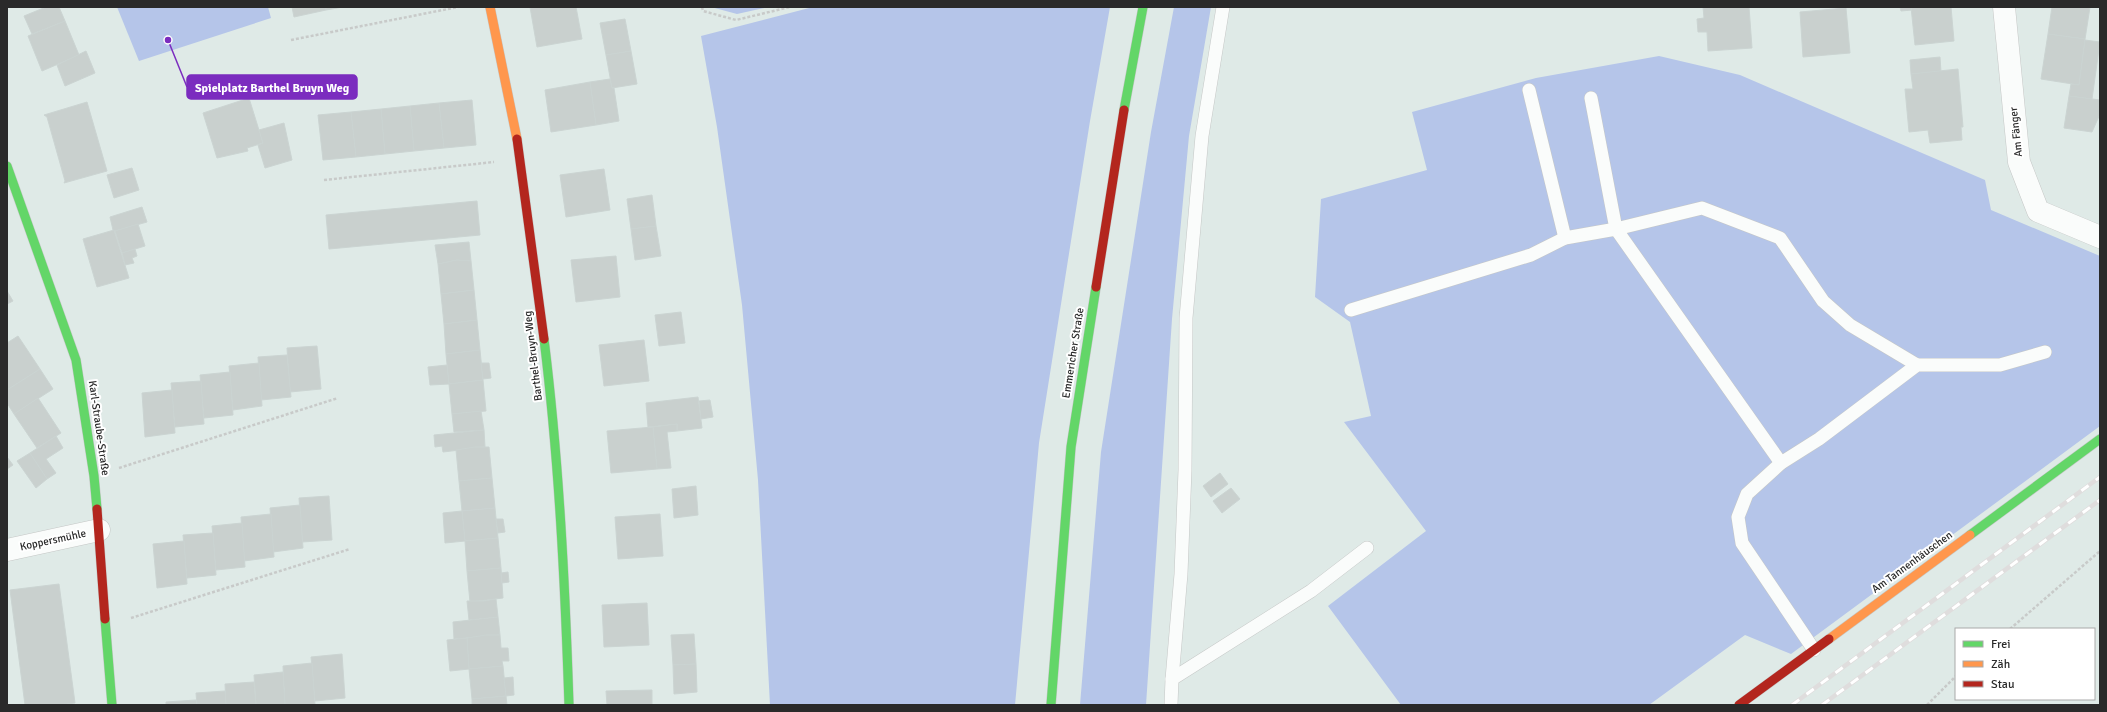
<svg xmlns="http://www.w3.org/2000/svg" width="2107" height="712" viewBox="0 0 2107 712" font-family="Signika,sans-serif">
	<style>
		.green { fill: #b5c5e9 }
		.building { fill: #c9d0ce; stroke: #cbd4d2 }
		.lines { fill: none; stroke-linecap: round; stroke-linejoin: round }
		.lane-casing { stroke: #c5c7c6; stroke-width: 14 }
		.street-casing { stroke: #c5c7c6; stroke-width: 23 }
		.fast-casing { stroke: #c5c7c6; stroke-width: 10 }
		.slow-casing { stroke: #c5c7c6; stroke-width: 10 }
		.jam-casing { stroke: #c5c7c6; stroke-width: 10 }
		.path { stroke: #c8cac9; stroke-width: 2.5; stroke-dasharray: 3 2; stroke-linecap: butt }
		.lane { stroke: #fafcfb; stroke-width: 13 }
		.street { stroke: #fafcfb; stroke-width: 22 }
		.fast { stroke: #63d668; stroke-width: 9 }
		.slow { stroke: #ff974d; stroke-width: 9 }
		.jam { stroke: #b3261e; stroke-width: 9 }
		.rail-casing { stroke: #dfdddd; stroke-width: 4.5 }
		.rail { stroke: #fff; stroke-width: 3; stroke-dasharray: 9; stroke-linecap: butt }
		.labels { text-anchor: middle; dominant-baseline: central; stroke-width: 4; stroke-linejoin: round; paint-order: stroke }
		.street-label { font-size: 11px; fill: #2a2a2a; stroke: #fff }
		.leader { fill: none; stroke: #7b2cbf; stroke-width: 1.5 }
		.callout-dot { fill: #7b2cbf; stroke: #fff; stroke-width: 1.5 }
		.callout { fill: #7b2cbf; stroke: #7b2cbf; stroke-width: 1.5 }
		.callout-label { font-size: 12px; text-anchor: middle; font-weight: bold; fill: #fff }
	</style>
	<rect width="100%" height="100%" fill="#dfeae7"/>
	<g class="green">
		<polygon points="117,7 268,7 271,18 139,61"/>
		<polygon points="711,7 769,7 737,14"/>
		<polygon points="813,7 1110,7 1090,121 1039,443 1015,705 770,705 758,480 742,305 717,127 701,36"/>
		<polygon points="1174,7 1211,7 1189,136 1172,319 1146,705 1080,705 1101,452 1151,132"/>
		<polygon points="1659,56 1740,75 1985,180 1991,210 2100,256 2100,426 1791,654 1745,635 1649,705 1401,705 1328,606 1426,531 1344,422 1371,416 1350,322 1315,297 1321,199 1427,170 1412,112 1536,78"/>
	</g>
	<g class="building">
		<polygon points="46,7 59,7 65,21 32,34 24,16"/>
		<polygon points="292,7 326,7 326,10 294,17"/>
		<polygon points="326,7 343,7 326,10"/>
		<polygon points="530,7 576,7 582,39 537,47"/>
		<polygon points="1703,7 1749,7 1752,48 1708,51 1707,32 1698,32 1697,19 1704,18"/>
		<polygon points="1900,7 1911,7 1912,10 1901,11"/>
		<polygon points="1911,7 1951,7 1954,41 1915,45"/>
		<polygon points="2052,7 2090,7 2085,39 2048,34"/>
		<polygon points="1846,8 1850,53 1803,57 1800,12"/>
		<polygon points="625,19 631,51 606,55 600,23"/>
		<polygon points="65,21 79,55 42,71 28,36"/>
		<polygon points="2048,34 2085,39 2079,85 2041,79"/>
		<polygon points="2085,40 2100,42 2092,99 2069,96 2071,84 2079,85"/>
		<polygon points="86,51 95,73 65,86 57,65"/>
		<polygon points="631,51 637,84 612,88 606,55"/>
		<polygon points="1940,57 1941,72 1911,74 1910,60"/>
		<polygon points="1958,69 1963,127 1961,127 1962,140 1930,143 1928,130 1909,132 1905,89 1913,89 1911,74"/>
		<polygon points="610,79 612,88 614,88 619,121 596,125 590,82"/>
		<polygon points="590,82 596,125 551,132 545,90"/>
		<polygon points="2069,96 2100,100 2100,114 2092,132 2064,128"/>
		<polygon points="249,98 263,143 247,148 248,151 217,158 203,113"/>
		<polygon points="472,100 476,145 444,148 439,103"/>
		<polygon points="87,102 107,171 64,183 65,181 47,117 44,115"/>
		<polygon points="439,103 444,148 414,151 410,106"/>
		<polygon points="410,106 414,151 385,154 381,109"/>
		<polygon points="381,109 385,154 356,157 351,112"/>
		<polygon points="351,112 356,157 323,160 318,115"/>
		<polygon points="284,123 292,160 265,168 258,145 263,143 259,130"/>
		<polygon points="132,168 139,190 114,198 107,175"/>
		<polygon points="604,169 610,210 566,217 560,175"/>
		<polygon points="652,195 656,226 631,229 627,199"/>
		<polygon points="477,201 480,235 329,249 326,215"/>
		<polygon points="142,207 147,222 115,231 113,230 110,217"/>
		<polygon points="138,224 145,246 122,253 115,231"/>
		<polygon points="656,226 661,256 635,260 631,229"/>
		<polygon points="114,230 129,278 97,287 83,239"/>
		<polygon points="469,242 471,261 457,260 438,264 435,245"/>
		<polygon points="135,249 137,256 132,258 134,263 125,265 122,253"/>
		<polygon points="616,256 620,297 576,302 571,260"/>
		<polygon points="457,260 471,261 474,290 441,294 438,264"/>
		<polygon points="474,290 477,320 444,324 441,294"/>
		<polygon points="7,291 13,301 7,304"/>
		<polygon points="681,312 685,343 659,346 655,315"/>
		<polygon points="477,320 480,350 446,354 444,324"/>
		<polygon points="18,336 40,369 7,390 7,343"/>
		<polygon points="644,340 649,381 604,386 599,345"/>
		<polygon points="317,346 321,389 290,392 287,348"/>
		<polygon points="480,350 483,380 449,384 446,354"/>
		<polygon points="287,355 291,397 261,400 258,357"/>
		<polygon points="259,363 262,406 233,410 229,366"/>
		<polygon points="481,363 489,363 491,378 483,379"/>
		<polygon points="447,365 449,384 430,385 428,367"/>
		<polygon points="40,369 53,389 14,414 7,403 7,390"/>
		<polygon points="230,372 233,415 204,418 200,375"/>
		<polygon points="483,380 486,411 452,414 449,384"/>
		<polygon points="201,381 204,424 175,427 171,383"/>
		<polygon points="172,390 175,433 145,437 142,393"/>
		<polygon points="698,397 702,428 677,431 677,424 648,427 646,403"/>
		<polygon points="38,398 61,433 37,448 14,414"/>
		<polygon points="710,400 713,417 701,419 699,401"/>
		<polygon points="481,411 484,430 454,432 452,414"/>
		<polygon points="677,424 677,431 667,432 671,468 657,469 653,427"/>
		<polygon points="653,427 657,469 611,473 607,431"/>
		<polygon points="484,430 485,447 443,452 442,446 435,447 434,435"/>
		<polygon points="56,436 63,448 46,459 56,473 47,479 30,453"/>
		<polygon points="475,447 489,447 492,478 459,481 456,450"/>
		<polygon points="30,453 47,479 36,488 17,461"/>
		<polygon points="7,457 13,465 7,469"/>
		<polygon points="1220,473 1228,484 1211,497 1203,486"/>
		<polygon points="492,478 495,508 462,511 459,481"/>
		<polygon points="696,486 698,515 674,518 672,489"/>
		<polygon points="1231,488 1240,499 1222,513 1213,501"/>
		<polygon points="329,496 332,540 302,542 299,498"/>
		<polygon points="300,505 303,548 273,552 270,508"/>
		<polygon points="495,508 498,538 465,541 462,511"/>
		<polygon points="462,511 465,541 445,543 443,513"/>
		<polygon points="271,514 274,557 244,561 241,517"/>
		<polygon points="660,514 663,556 618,559 615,517"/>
		<polygon points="496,519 503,519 505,532 498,533"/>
		<polygon points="242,523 245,567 216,570 212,526"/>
		<polygon points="213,533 216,575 187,578 183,535"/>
		<polygon points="498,538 501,568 467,571 465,541"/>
		<polygon points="184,541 187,584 157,588 153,544"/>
		<polygon points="501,568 503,598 470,602 467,571"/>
		<polygon points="508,572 509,582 502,583 501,573"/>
		<polygon points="59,584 75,703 58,705 25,705 10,590"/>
		<polygon points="496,599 498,617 469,620 467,601 484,601"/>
		<polygon points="647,603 649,645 604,647 602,605"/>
		<polygon points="498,617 500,635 454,639 453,622"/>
		<polygon points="694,634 696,664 673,665 671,635"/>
		<polygon points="486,635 500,635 501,648 508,648 509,661 502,661 503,666 469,669 467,638"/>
		<polygon points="467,638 469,669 450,671 447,640"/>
		<polygon points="342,654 345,698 315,701 311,657"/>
		<polygon points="312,663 315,705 285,705 283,666"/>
		<polygon points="696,664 697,692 674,694 673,665"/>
		<polygon points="503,666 506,696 472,699 469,669"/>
		<polygon points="283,672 285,705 256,705 254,675"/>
		<polygon points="513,677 514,695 506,696 504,678"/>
		<polygon points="254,682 256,705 226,705 225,684"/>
		<polygon points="652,690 652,705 607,705 606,691"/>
		<polygon points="225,691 226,705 197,705 196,693"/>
		<polygon points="506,696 507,705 472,705 472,699"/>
		<polygon points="196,700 197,705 166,705 166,702"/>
	</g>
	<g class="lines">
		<g class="lane-casing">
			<g id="lane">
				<polyline points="1529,90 1565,238"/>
				<polyline points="1351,310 1531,255 1565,238 1616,229 1591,98"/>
				<polyline points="1781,463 1616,229 1702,208 1780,238 1823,301 1850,325 1917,365"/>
				<polyline points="1814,650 1742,543 1738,517 1747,494 1781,463 1819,439 1917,365 2000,365 2045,352"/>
				<polyline points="1172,679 1181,574 1185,470 1186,318 1202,136 1223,7"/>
				<polyline points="1171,705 1172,679 1311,591 1367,548"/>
			</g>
		</g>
		<g class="street-casing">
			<g id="street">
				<polyline points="2004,7 2019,162 2038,211 2100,237"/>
				<polyline points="7,550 99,530"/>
			</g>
		</g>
		<g class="fast-casing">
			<g id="fast">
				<polyline points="1124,110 1143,7"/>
				<polyline points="7,166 76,360 94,476 97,509"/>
				<path d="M544 339C559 460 565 583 569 705"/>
				<polyline points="1970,535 2100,439"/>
				<polyline points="105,619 112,705"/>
				<polyline points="1051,705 1071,447 1096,287"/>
			</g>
		</g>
		<g class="slow-casing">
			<g id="slow">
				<polyline points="490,7 517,139"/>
				<polyline points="1829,639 1970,535"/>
			</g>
		</g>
		<g class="jam-casing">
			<g id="jam">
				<polyline points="517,139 544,339"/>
				<polyline points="1096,287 1124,110"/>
				<polyline points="97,509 105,619"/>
				<polyline points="1739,705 1829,639"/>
			</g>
		</g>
		<g class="path">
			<polyline points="702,7 703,11 736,20 790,7"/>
			<polyline points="291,40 458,7"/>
			<polyline points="324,180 494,162"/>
			<polyline points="119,468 338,398"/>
			<polyline points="131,618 350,549"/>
			<polyline points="2010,629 2100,551"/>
			<polyline points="1927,705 1956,676"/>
		</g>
		<use href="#lane" class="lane"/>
		<use href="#street" class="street"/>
		<use href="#fast" class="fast"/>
		<use href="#slow" class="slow"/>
		<use href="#jam" class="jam"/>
		<g class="rail-casing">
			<g id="rail">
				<polyline points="1792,705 2100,477"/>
				<polyline points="1822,705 2100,500"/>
			</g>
		</g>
		<use href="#rail" class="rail"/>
	</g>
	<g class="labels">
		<g class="street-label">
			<text transform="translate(2016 132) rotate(-96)">Am Fänger</text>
			<text transform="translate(1073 353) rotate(-81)">Emmericher Straße</text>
			<text transform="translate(533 356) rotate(-97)">Barthel-Bruyn-Weg</text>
			<text transform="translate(99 428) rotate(82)">Karl-Straube-Straße</text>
			<text transform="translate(53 540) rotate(-12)">Koppersmühle</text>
			<text transform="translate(1912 562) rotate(-36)">Am Tannenhäuschen</text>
		</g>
	</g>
	<path class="leader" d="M168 40L187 87"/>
	<circle class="callout-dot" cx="168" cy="40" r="4"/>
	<rect class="callout" x="187" y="75" width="170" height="24" rx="4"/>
	<g class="callout-label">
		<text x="272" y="92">Spielplatz Barthel Bruyn Weg</text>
	</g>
	<rect width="2107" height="712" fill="none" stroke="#2a2a2a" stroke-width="16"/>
	<rect x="1955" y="628" width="140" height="72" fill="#ffffff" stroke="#aaaaaa"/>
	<rect x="1963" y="641" width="20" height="6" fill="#63d668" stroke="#aaaaaa"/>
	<text x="1991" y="648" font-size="12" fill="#2a2a2a">Frei</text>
	<rect x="1963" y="661" width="20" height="6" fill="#ff974d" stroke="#aaaaaa"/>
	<text x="1991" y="668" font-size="12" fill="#2a2a2a">Zäh</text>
	<rect x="1963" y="681" width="20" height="6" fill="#b3261e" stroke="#aaaaaa"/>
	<text x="1991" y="688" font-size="12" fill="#2a2a2a">Stau</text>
</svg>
